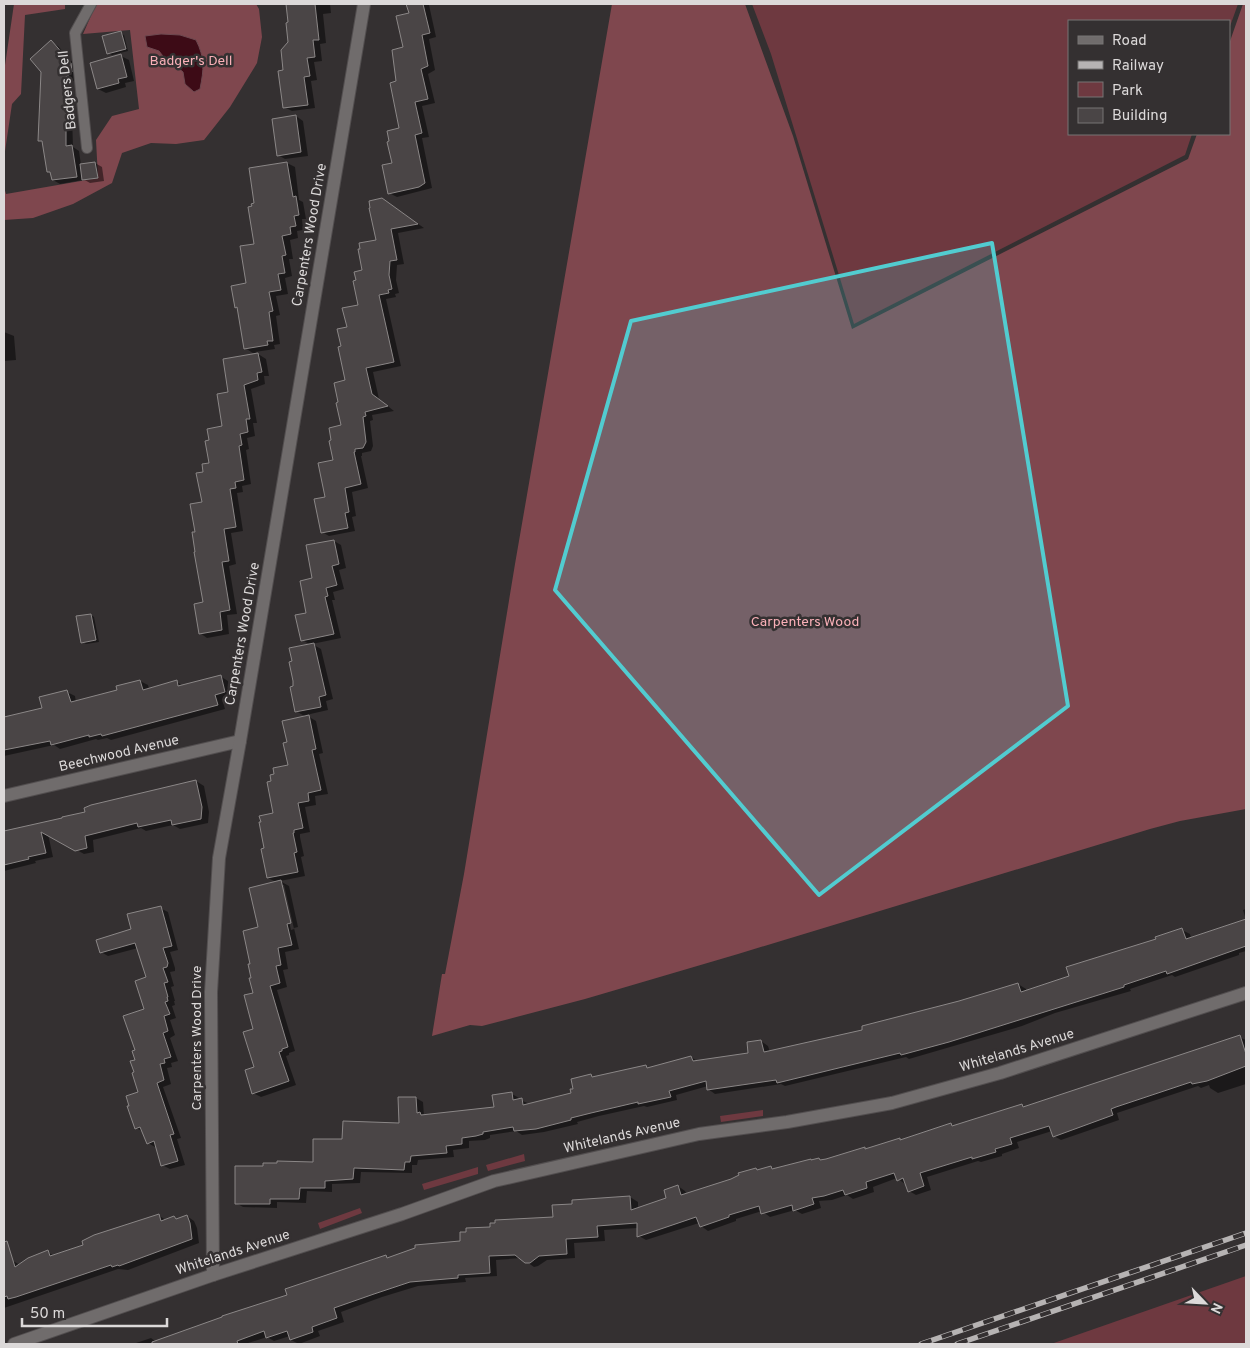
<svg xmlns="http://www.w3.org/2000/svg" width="1250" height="1348" viewBox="0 0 1250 1348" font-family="Overpass,sans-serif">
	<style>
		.green { fill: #6e3940 }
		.forest { fill: #7f474e }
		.water { fill: #3d0b16; stroke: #6d4950 }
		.shadow { fill: #0007; fill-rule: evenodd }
		.building { fill: #4a4546; stroke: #8b8787 }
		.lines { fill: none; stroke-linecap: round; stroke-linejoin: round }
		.lane-casing { stroke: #524e4f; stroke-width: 12 }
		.street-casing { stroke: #524e4f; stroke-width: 14 }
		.lane { stroke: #706c6c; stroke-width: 10 }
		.street { stroke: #706c6c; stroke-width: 12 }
		.rail-casing { stroke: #b6b3b3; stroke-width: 5.5 }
		.rail { stroke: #343031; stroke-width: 4; stroke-dasharray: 11; stroke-linecap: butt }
		.marked { fill: #52ccd0; fill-opacity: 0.2; stroke: #52ccd0; stroke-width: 4; stroke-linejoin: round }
		.labels { text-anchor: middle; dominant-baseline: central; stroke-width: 5; stroke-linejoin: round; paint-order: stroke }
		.park-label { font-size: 14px; fill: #fab0b8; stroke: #343031 }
		.street-label { font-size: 14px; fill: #dcd9d9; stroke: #343031 }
	</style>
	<rect width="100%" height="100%" fill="#343031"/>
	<g class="green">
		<polygon points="752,4 1238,4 1229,29 1229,21 1069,21 1069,134 1192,134 1185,155 854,324 771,54"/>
		<polygon points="1072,1031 1075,1037 1040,1049 1037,1042"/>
		<polygon points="763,1110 763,1116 721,1122 720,1116"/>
		<polygon points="524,1154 525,1161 488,1171 486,1165"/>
		<polygon points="478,1167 478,1174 424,1190 422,1184"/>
		<polygon points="360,1208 362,1213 320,1229 318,1223"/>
		<polygon points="1246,1276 1246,1344 1051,1344"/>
	</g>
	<g class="forest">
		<polygon points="14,4 65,4 65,9 25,15 21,94 12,104 4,158 4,72"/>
		<polygon points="95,4 256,4 259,9 262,37 257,63 230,107 204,140 176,144 151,143 122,153 112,183 73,204 33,218 4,220 4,187 6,194 98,178 96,140 112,116 139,109 130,30 83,34 94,9"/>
		<polygon points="612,4 745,4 793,136 852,329 1188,159 1197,134 1229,134 1229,44 1243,4 1246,4 1246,809 1180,821 1150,829 738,954 585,999 482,1026 470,1025 432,1036 442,974 445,974 464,874 515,564"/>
	</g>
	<path class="water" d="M161 34 180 35 196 40C205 58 204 69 200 89L194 92 185 84 183 72 172 63 169 64 159 51 147 47 145 36Z"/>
	<g class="shadow">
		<polygon points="287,4 330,4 331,13 323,14 326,43 320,44 322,61 314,62 317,80 311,81 315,108 292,111 284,107 284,71 289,42 290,23"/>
		<polygon points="408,4 427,4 429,5 436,37 429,39 435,70 428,74 435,103 422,106 429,137 422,138 432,188 397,197 389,193 393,164 391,142 401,129 398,82 410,14"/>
		<polygon points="120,33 124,35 128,51 112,55 108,53"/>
		<polygon points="51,42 58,46 78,68 79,76 71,83 73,147 79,151 81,165 95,163 102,167 104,181 90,183 83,179 83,180 60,184 53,180 52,173 48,171 44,143 39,140"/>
		<polygon points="121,56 129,60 134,81 125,83 126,87 106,93 98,89"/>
		<polygon points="296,116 303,121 308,156 285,159 278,155"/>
		<polygon points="287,163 295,167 299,200 303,202 306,219 302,219 303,230 297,231 298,238 290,240 293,259 289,259 292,276 285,278 288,294 276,296 280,315 276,316 280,344 274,345 275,349 255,352 266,359 269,376 264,376 265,384 251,389 257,423 253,423 255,436 247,438 249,449 246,450 251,484 242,486 243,492 237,493 243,531 231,533 236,564 229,566 237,614 227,615 229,634 207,638 200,633 204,603 196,533 203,503 204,473 211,464 210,441 224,427 230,393 256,355 245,348 238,308 236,307 248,284 255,245 253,207"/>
		<polygon points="390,204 424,228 398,233 404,264 397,265 396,280 399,293 395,294 396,297 386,299 401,366 373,372 379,399 394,411 372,415 373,420 370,421 373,446 371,451 362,453 362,456 361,456 368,488 352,492 356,516 352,517 355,531 329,536 322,532 327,498 342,426 340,403 346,381 342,347 359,306 364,271 378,241"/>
		<polygon points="4,332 14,336 16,360 4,361"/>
		<path d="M334 541 341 545 346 568 339 570 344 589 333 592 335 600H332L341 638 312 644 321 649 333 699 326 701 328 710 306 715 316 721 323 753 319 754 328 794 315 796 316 805 305 807 310 832 300 834V837L304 856 301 857 305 876 280 881 289 886 298 927 294 928 299 949 285 952 288 969 283 970 287 987 277 990 295 1051 289 1053V1055L286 1056 296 1085 261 1097 253 1093 256 1068 255 994 252 965 259 928 276 882 268 878 266 849 275 814 273 782 289 766 288 743 306 717 296 711 294 688 311 645 302 640 313 579ZM281 885H284L294 929 291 930Z"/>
		<polygon points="91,615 94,617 99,642 86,644 82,642"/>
		<polygon points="220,676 228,681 232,696 222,699 225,709 111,740 107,738 98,740 96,739 60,749 54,745 4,756 4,721 43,709 67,692 75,696 76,702 119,691 140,681 148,685 149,689 177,682 183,686"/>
		<polygon points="196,781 204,786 209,812 208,823 180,829 173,825 146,831 141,828 93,840 94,852 84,854 48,834 53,857 35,861 36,863 4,871 4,832 64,819"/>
		<polygon points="160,908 168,912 178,950 170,952 175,968 175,971 170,972 174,986 171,987 175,1001 174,1001 175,1005 172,1006 176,1018 170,1020 175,1035 170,1038 178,1061 171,1063 172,1067 167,1068 171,1084 163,1087 181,1138 177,1139 185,1165 170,1169 162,1165 157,1146 155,1147 148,1143 144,1132 136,1128 131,1106 140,1092 135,1073 136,1051 146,1010 147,978 138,948 108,956 101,952"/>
		<polygon points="1246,909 1246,951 1239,953 1239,955 1175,977 1172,975 1130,989 1131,991 1055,1013 1022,1026 909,1059 906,1057 785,1086 781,1084 715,1094 708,1089 708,1086 676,1095 677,1100 647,1107 644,1106 599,1116 577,1122 578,1124 544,1132 522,1135 516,1131 490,1135 490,1138 485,1140 469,1141 469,1148 453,1150 454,1157 418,1160 417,1165 412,1165 412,1173 361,1172 360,1183 332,1184 332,1192 307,1191 306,1203 277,1202 277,1208 243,1207 236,1203 264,1167 314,1163 343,1140 400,1124 416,1098 423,1102 424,1116 495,1108 512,1094 519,1098 520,1100 530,1104 572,1094 575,1089 591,1075 595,1078 646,1067 650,1069 691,1057 699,1062 749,1054 761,1041 768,1046 770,1052 863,1031 1018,984 1026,989 1026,991 1070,977 1182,930 1190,934 1191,938 1246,920 1243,910"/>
		<polygon points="1239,1037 1246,1040 1246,1084 1218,1093 1210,1088 1209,1085 1201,1088 1198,1086 1117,1113 1119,1120 1061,1140 1054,1136 1052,1131 1017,1142 1019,1148 1002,1154 1002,1156 981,1162 978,1161 927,1177 931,1190 916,1195 909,1191 905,1184 897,1178 873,1187 874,1192 853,1199 847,1195 832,1200 819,1201 821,1208 802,1214 795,1210 770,1217 762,1211 736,1219 736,1221 708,1231 701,1226 699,1223 646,1240 639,1236 638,1228 604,1230 605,1241 574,1243 575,1258 547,1260 538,1266 534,1267 521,1258 496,1260 497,1276 465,1278 466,1282 418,1286 382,1297 341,1312 344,1322 318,1331 320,1336 299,1344 291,1340 290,1336 274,1341 267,1337 245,1344 133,1344 151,1338 155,1341 256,1307 386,1256 390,1259 462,1242 491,1228 554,1218 630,1197 638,1202 638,1209 668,1198 678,1186 685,1191 687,1195 732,1180 756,1169 759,1171 771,1167 775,1169 819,1159 822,1161 864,1148 867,1150 900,1140 902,1141 951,1124 954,1126 1022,1105 1026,1107"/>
		<polygon points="158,1215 166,1220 174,1217 178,1220 187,1216 194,1221 197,1228 199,1243 128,1270 118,1269 4,1308 4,1264 13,1261 20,1265 48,1252 54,1256 84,1245"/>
	</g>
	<g class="building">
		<polygon points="286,4 315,4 319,40 313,40 315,57 307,58 310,76 304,77 308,105 283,108 278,71 283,70 281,50 288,42 286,23 288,22"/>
		<polygon points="406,4 423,4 430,33 422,35 428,66 421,69 428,99 415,102 422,133 415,135 425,183 419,187 388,194 382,165 392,163 387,142 389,141 387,131 399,128 390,83 396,81 392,50 403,47 396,16 409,13"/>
		<polygon points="121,31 126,49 107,54 102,36"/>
		<polygon points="51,40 71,63 72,72 64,79 65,108 66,108 66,146 72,145 77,177 52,180 50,172 47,172 42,141 38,141 41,72 30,59"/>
		<polygon points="121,54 127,77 118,79 119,83 97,89 90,63"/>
		<polygon points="296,115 301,152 277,156 272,119"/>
		<polygon points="95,162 98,178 82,180 80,164"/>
		<polygon points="287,162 293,197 296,196 299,215 294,216 296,226 290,227 291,234 282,236 286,255 282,256 285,273 278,274 281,290 269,292 273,311 269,312 273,341 267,341 268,345 244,349 237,307 235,308 231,286 246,283 240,246 254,244 248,207 252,206 251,204 254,203 249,168"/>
		<polygon points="382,198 418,224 391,229 397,260 390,261 389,275 392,289 388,290 389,293 379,295 394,362 366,368 372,394 388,406 365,412 366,416 363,417 366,442 363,448 355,449 355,452 354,452 361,484 345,488 349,512 345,513 348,528 321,533 314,499 325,497 318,463 333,460 329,441 331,440 329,428 341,425 336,403 338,402 334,383 345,380 338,347 341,346 337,329 347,327 342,308 358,305 353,281 356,280 354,272 362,270 358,249 360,249 359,243 376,240 369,208 370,208 369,201"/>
		<polygon points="258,353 262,372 257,373 258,380 244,385 250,419 246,419 248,432 240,434 242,445 239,446 244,480 235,482 236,488 230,489 236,527 224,529 229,561 222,562 230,610 220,612 222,630 199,634 194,604 203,602 194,552 195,552 192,532 195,532 190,504 202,502 196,473 203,472 202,464 209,463 205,441 209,440 207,429 222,426 217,394 228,392 223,359"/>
		<polygon points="334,540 339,564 332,566 337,585 326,588 328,596 325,597 334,634 301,641 295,615 306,613 300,581 312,578 306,545"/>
		<polygon points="91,614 96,640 81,643 76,616"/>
		<polygon points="314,643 326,695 319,697 321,707 295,712 290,687 293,686 293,681 289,662 292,661 289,648"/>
		<polygon points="221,675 225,692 215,695 218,705 102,736 101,734 89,737 89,735 51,745 50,741 4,750 4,717 42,708 39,697 67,690 71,702 117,690 116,686 140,680 143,690 177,680 178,686"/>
		<polygon points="309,715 316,749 312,750 321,790 308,793 309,801 298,803 303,828 294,830 294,833 293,833 297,852 294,853 298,872 267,878 261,849 264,848 259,822 261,822 259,816 273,813 267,782 271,781 270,775 274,774 273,768 288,765 283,743 287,742 282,721"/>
		<polygon points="196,780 202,807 201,819 172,825 171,820 138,827 137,823 85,836 87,848 75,851 41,832 46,853 28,857 29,859 4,865 4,831 62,818 62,817 85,812 84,808 91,805"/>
		<polygon points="281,880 291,923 287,924 292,945 278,948 281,965 276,966 280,983 270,986 288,1047 282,1049 282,1051 279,1052 289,1081 252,1094 245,1070 254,1067 243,1032 253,1029 244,995 253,993 249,978 251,978 248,964 250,964 243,931 258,927 249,888"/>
		<polygon points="161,906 172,946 163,948 168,963 167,967 163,968 168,982 164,983 168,997 167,997 168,1001 165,1002 170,1014 164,1016 168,1031 163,1033 171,1057 164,1059 165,1063 160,1064 164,1080 157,1083 174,1134 170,1135 178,1161 161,1166 154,1141 147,1144 140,1127 135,1129 127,1106 129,1106 126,1096 138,1092 132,1073 134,1072 130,1061 135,1060 132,1051 135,1050 123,1016 144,1009 135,981 146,977 135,943 100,953 96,940 131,929 127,914"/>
		<polygon points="1246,919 1246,946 1167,974 1166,971 1124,985 1124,987 949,1042 901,1055 900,1053 777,1083 776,1080 707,1090 706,1081 669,1091 671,1097 638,1104 638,1102 591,1113 571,1118 571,1120 536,1129 514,1131 513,1127 483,1132 483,1134 476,1136 462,1138 462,1144 446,1146 447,1153 411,1156 410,1162 405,1162 404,1170 354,1168 353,1179 325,1181 325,1188 300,1188 299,1199 270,1199 270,1204 235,1204 235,1166 263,1166 263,1163 277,1163 277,1161 313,1162 313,1139 342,1139 343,1121 399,1123 398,1097 416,1097 417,1113 420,1112 421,1115 494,1107 492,1095 512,1092 513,1100 522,1098 523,1105 571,1093 570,1089 573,1089 571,1079 591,1074 592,1077 646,1065 647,1068 691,1056 693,1061 748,1053 747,1042 761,1040 764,1052 862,1030 862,1026 959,1001 1018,983 1021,992 1069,976 1066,967 1156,939 1155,937 1182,928 1186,939"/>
		<polygon points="1240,1035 1246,1054 1246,1066 1207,1081 1192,1084 1191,1082 1116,1107 1111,1109 1113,1115 1053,1137 1049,1126 1010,1138 1012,1144 995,1149 996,1152 972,1159 972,1157 920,1173 924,1186 908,1192 903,1178 897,1181 894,1173 866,1182 867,1188 845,1195 843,1190 824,1196 812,1198 814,1204 793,1211 792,1205 761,1214 759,1206 729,1215 729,1217 700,1227 696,1217 637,1237 637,1223 597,1226 598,1237 566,1239 567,1254 539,1256 530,1263 525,1263 515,1255 489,1256 490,1273 458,1275 458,1278 410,1282 374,1294 334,1308 337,1318 312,1327 313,1332 290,1340 287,1331 266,1338 264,1331 237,1341 238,1344 152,1344 152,1342 222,1317 222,1316 287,1295 285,1289 386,1255 387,1258 415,1248 415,1245 460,1241 460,1232 466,1232 466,1228 490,1227 490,1223 495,1223 495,1220 553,1217 552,1205 572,1204 572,1200 630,1196 631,1210 666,1198 664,1190 678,1185 681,1195 731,1179 739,1175 738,1173 756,1168 757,1170 771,1166 772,1169 811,1159 811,1160 819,1158 820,1160 826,1159 865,1147 865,1149 900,1138 900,1140 951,1123 952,1126 971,1120 1022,1104 1023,1107"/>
		<polygon points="159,1214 161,1221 174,1216 176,1219 187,1215 190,1223 192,1239 119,1266 118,1265 112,1267 111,1265 16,1297 8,1299 7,1296 4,1297 4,1242 7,1241 15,1267 28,1258 48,1250 50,1256 83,1245 82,1241 94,1235"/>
	</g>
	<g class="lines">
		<g class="lane-casing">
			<polyline id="lane" points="87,148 75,33 91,4"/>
		</g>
		<g class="street-casing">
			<g id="street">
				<polyline points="4,796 240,741"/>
				<polyline points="213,1275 211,992 219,858 240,741 364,4"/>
				<polyline points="14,1344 213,1275 402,1214 494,1181 699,1134 787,1122 892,1103 1000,1073 1246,993"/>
			</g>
		</g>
		<use href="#lane" class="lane"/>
		<use href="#street" class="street"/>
		<g class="rail-casing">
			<g id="rail">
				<polyline points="921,1344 1246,1233"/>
				<polyline points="957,1344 1246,1245"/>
			</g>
		</g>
		<use href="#rail" class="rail"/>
	</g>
	<path class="marked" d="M992 243 1068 706 819 895 555 590 631 321Z"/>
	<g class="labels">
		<g class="park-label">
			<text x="191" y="61">Badger's Dell</text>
			<text x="805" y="622">Carpenters Wood</text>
		</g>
		<g class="street-label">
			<text transform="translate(68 90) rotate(-96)">Badgers Dell</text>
			<text transform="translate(310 235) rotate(-80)">Carpenters Wood Drive</text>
			<text transform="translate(243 634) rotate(-80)">Carpenters Wood Drive</text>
			<text transform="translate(119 754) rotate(-13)">Beechwood Avenue</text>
			<text transform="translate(197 1038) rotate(-90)">Carpenters Wood Drive</text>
			<text transform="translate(1017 1051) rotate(-17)">Whitelands Avenue</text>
			<text transform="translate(622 1136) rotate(-13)">Whitelands Avenue</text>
			<text transform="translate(233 1253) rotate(-18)">Whitelands Avenue</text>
		</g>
	</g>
	<rect width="1250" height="1348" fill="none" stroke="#dcd9d9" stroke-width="10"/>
	<rect x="1068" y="20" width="162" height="115" fill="#343031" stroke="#777474"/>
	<rect x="1078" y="36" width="25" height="8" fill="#706c6c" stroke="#777474"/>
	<text x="1112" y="45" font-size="15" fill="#dcd9d9">Road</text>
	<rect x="1078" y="61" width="25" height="8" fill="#b6b3b3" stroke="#777474"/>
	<text x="1112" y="70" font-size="15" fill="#dcd9d9">Railway</text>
	<rect x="1078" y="82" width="25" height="15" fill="#6e3940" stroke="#777474"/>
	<text x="1112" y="95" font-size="15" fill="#dcd9d9">Park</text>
	<rect x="1078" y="108" width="25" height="15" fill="#4a4546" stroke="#777474"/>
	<text x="1112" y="120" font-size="15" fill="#dcd9d9">Building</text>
	<g transform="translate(1205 1303) rotate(115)" stroke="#343031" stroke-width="4" paint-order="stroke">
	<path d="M0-4L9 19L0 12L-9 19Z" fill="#dcd9d9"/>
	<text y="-8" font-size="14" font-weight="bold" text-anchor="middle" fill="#dcd9d9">N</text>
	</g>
	<path d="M22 1318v8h145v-8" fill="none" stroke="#dcd9d9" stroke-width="2.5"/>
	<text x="30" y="1318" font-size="15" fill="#dcd9d9" stroke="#343031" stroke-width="4" paint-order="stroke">50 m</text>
</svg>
